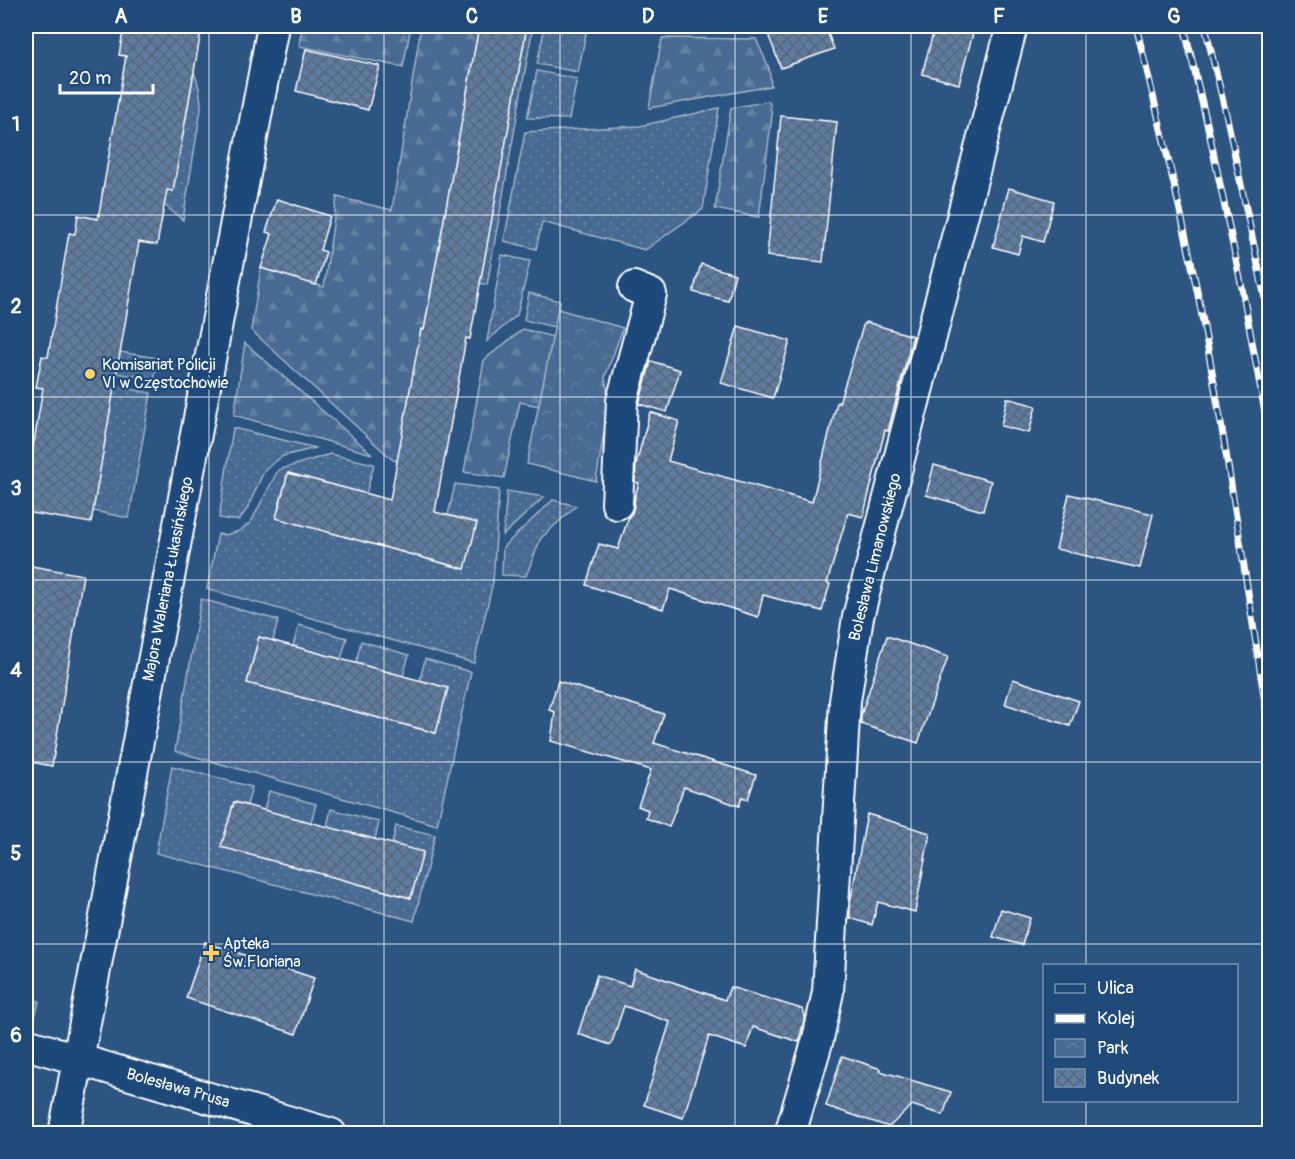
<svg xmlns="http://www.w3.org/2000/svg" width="1295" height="1159" viewBox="0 0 1295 1159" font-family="Pangolin,sans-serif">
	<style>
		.grass { fill: url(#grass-dots); stroke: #a4b5c8; stroke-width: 1.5 }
		.forest { fill: url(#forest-firs); stroke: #a4b5c8; stroke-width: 1.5 }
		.park { fill: url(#park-crowns); stroke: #a4b5c8; stroke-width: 1.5 }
		.building { fill: url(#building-cross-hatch); stroke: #fff; stroke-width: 1.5 }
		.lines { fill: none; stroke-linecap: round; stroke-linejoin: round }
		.street-casing { stroke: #fff; stroke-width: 34 }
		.street { stroke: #1f4a7a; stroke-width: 30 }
		.rail-casing { stroke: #fff; stroke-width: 7 }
		.rail { stroke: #1f4a7a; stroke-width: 4.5; stroke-dasharray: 14; stroke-linecap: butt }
		.grid { fill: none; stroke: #fff; stroke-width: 1.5; stroke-opacity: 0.55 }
		.poi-dot { fill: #ffd166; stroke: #1f4a7a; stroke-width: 2 }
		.labels { text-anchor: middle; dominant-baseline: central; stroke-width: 4.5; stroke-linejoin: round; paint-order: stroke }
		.poi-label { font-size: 16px; fill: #fff; stroke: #1f4a7a; text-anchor: start }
		.street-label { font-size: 16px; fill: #fff; stroke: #1f4a7a }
		.neatline { fill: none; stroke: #fff; stroke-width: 2 }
		.grid-label { font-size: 20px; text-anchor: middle; font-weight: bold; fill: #fff }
	</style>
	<defs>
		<pattern id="grass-dots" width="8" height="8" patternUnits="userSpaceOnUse" patternTransform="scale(1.5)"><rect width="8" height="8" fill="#486b92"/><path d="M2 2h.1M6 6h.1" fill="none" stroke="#6381a2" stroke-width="1.8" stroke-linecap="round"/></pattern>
		<pattern id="forest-firs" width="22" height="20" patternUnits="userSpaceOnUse" patternTransform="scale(1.5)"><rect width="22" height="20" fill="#486b92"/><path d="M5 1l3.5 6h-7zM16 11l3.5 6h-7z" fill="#6381a2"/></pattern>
		<pattern id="park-crowns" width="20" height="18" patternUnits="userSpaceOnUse" patternTransform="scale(1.5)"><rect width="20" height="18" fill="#486b92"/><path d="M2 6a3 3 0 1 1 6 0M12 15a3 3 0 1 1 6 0" fill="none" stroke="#6381a2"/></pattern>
		<pattern id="building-cross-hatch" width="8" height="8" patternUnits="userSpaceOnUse" patternTransform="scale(1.5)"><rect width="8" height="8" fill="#5e7c9f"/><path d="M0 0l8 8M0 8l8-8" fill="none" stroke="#56667a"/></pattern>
	</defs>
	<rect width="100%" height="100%" fill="#2c5582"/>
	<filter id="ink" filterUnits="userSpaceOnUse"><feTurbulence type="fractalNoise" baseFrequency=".0167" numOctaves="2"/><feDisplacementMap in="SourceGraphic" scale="12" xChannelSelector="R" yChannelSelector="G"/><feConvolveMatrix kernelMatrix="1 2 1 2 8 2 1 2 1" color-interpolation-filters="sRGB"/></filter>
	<g filter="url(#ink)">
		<g class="grass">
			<polygon points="527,26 533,26 487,285 480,283"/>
			<polygon points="545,26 560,26 587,29 578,72 537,64"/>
			<polygon points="537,71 577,79 569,119 527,118"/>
			<path d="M194 72C199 84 201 95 201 109L183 220 163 204 102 193 105 180 173 191Z"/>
			<polygon points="719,108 703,209 645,250 542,222 536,249 504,241 525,132 640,126"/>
			<polygon points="502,255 530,261 517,315 487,341"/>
			<polygon points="529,293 560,301 555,327 524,320"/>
			<polygon points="120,352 158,358 154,380 116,373"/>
			<polygon points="114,386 151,393 129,518 93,511"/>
			<polygon points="233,428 316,448 283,456 265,469 247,509 239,520 231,520 219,518"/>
			<polygon points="330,454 374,464 366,494 288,473 276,518 464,569 477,523 448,515 455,484 499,490 493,582 474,663 207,589 218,534 225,535 239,531 251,522 278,470"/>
			<polygon points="507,491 544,497 503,535"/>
			<polygon points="553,500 576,506 541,538 526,576 502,575 503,547"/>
			<polygon points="201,599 278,620 273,641 259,637 247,683 435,733 448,688 420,680 425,659 471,672 437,825 175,751"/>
			<polygon points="299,625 347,638 341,659 293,646"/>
			<polygon points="361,641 409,655 403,676 356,663"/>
			<polygon points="172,766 252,787 247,805 234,802 222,847 410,898 423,852 392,844 396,826 435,835 414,921 156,853"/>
			<polygon points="269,791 316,804 311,822 264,810"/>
			<polygon points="331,809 379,822 375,839 327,827"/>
			<polygon points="26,997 39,1001 31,1033 26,1032"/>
		</g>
		<g class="forest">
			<polygon points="302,26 411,26 403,67 299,46"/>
			<polygon points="421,26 479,26 424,330 421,330 398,461 393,460 251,330 261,268 324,287 337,197 392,210"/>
			<polygon points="662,38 756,39 769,68 771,86 649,108"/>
			<polygon points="769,101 772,115 759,217 715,209 731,108"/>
			<polygon points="523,329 553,337 539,406 520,402 504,478 464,472 484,360"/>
			<polygon points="245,343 372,454 234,415"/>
		</g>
		<polygon class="park" points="558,309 623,328 605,377 609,401 596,481 527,464"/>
		<g class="building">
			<polygon points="124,26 202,26 173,191 167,190 157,245 139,242 91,523 26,512 26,491 43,388 36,387 42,356 48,357 69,233 75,234 78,215 98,219 126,56 119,55"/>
			<polygon points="479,26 527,26 470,339 466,338 435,512 477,523 465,569 276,518 288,473 390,500 421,329 424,330"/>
			<polygon points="765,26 825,26 834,49 781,68"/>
			<polygon points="935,26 975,26 959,84 922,74"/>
			<polygon points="306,49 380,66 368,110 296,91"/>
			<polygon points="781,116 837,122 823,262 767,256"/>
			<polygon points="1009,188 1054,201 1043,242 1023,236 1018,254 993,247"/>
			<polygon points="277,199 330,216 320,250 326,252 316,285 261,268 272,234 266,232"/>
			<polygon points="701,264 735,274 728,301 693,292"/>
			<polygon points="866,322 913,336 888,431 885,430 863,517 848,513 827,583 830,584 822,611 763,595 758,617 670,589 663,609 586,585 599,544 618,549 629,516 632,513 634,505 635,496 639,483 635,482 636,464 650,412 679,421 668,461 812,502 837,402 839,403 864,323 866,324"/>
			<polygon points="738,326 790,341 773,398 721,383"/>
			<polygon points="651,361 680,370 667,412 639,404"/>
			<polygon points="1007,398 1036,406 1029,433 1001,426"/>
			<polygon points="934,465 991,481 983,511 926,495"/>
			<polygon points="1069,494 1153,514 1140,568 1056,549"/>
			<polygon points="26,565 83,575 52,766 26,761"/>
			<polygon points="887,636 948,657 918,743 861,724 861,715"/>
			<polygon points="259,637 448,688 436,733 247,683"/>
			<polygon points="1013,679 1079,701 1070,726 1005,704"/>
			<polygon points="558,681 664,714 654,743 756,775 748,799 742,797 739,806 684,787 669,827 646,818 648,810 638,806 651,770 551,741 555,712 549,710"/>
			<polygon points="234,802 423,852 411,898 221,847"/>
			<polygon points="867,814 930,833 915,912 878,902 872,925 850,918 850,903"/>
			<polygon points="1001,909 1030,918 1022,945 993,937"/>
			<polygon points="205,942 314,978 296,1034 186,998"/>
			<polygon points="635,969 725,1000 730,987 802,1009 805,1015 799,1042 753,1027 746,1048 709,1036 683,1118 644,1105 670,1022 624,1006 611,1045 578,1034 597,975 630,986"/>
			<polygon points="842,1056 881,1069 880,1071 951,1092 943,1115 912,1105 889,1127 826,1106"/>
		</g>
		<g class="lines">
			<g class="street-casing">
				<g id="street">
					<polyline points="617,504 622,401 651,294 634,287"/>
					<polyline points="26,1044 331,1134"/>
					<polyline points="64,1134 273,26"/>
					<polyline points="790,1134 818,1039 828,992 845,701 858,617 1012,26"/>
				</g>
			</g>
			<use href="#street" class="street"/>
			<g class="rail-casing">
				<g id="rail">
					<path d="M1136 26C1158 115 1180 205 1198 295 1226 441 1247 588 1270 734"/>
					<polyline points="1184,26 1209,132 1242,288 1270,439"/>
					<polyline points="1205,26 1227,118 1270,322"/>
					<polyline points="1265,26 1270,49"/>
				</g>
			</g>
			<use href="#rail" class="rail"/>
		</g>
	</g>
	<path class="grid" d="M209 26V1134M384 26V1134M560 26V1134M735 26V1134M911 26V1134M1086 26V966M26 215H1270M26 397H1270M26 580H1270M26 762H1270M26 944H1270M1086 1100V1134"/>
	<g class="poi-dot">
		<circle cx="90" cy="374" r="6"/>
		<path d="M208 944h6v6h6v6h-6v6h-6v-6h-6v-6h6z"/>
	</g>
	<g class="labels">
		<g class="poi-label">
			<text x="102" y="365">Komisariat Policji<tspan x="102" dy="18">VI w Częstochowie</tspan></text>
			<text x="223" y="944">Apteka<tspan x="223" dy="18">Św.Floriana</tspan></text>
		</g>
		<g class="street-label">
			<text transform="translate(875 557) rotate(-76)">Bolesława Limanowskiego</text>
			<text transform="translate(168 579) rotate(-79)">Majora Waleriana Łukasińskiego</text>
			<text transform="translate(178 1088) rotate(16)">Bolesława Prusa</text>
		</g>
	</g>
	<rect width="1295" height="1159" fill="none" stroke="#1f4a7a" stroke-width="66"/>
	<rect x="1043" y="964" width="195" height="138" fill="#1f4a7a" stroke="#7992af" stroke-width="1.5"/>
	<rect x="1055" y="984" width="30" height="9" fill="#1f4a7a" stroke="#7992af" stroke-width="1.5"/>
	<text x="1097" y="994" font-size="18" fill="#ffffff">Ulica</text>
	<rect x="1055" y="1014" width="30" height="9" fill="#ffffff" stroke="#7992af" stroke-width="1.5"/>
	<text x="1097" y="1024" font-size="18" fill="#ffffff">Kolej</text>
	<rect x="1055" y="1039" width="30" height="18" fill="url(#park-crowns)" stroke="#7992af" stroke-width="1.5"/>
	<text x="1097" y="1054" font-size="18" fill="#ffffff">Park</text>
	<rect x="1055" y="1069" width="30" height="18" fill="url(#building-cross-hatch)" stroke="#7992af" stroke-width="1.5"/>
	<text x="1097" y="1084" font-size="18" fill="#ffffff">Budynek</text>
	<path d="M60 84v9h93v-9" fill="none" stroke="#ffffff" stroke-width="3"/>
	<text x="69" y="84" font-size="18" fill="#ffffff" stroke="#1f4a7a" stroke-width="4.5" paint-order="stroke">20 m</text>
	<rect x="33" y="33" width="1229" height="1093" class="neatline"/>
	<g class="grid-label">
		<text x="121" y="23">A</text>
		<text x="296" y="23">B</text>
		<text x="472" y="23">C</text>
		<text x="648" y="23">D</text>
		<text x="823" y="23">E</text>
		<text x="999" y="23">F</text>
		<text x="1174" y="23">G</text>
		<text x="16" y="131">1</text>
		<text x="16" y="313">2</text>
		<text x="16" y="495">3</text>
		<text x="16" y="677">4</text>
		<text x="16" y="860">5</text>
		<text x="16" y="1042">6</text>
	</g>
</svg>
